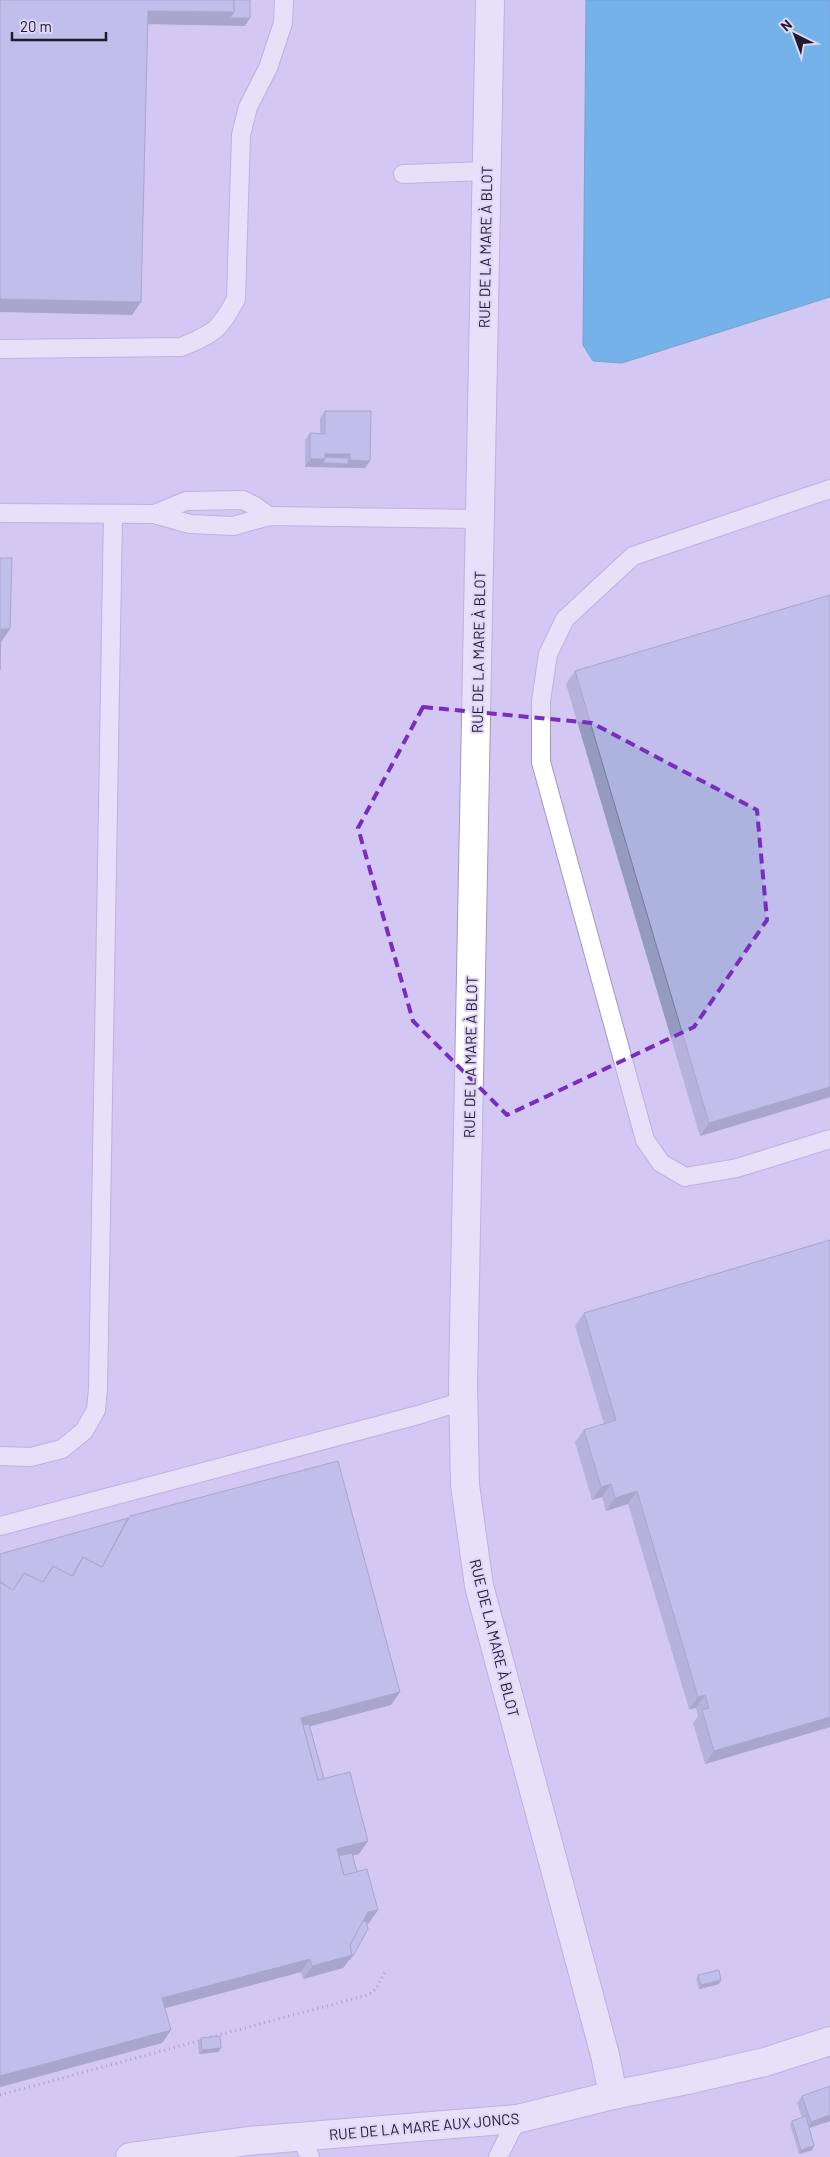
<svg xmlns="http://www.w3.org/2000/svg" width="830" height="2157" viewBox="0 0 830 2157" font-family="Barlow,sans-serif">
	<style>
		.water { fill: #009adc; stroke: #0a74a7 }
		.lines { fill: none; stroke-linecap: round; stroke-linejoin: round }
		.service-casing { stroke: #a498c3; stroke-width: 20 }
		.minor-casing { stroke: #a498c3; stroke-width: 30 }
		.path { stroke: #7a7291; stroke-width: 3; stroke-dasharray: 1 4; stroke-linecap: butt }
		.service { stroke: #fff; stroke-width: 18 }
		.minor { stroke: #fff; stroke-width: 28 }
		.wall { fill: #949ac0 }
		.shaded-wall { fill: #787d9c }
		.building { fill: #acb3df; stroke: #787d9c }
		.marked { fill: none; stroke: #7b2cbf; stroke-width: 4; stroke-dasharray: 10 6; stroke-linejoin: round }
		.labels { text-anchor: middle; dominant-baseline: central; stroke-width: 4; stroke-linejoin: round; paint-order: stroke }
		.street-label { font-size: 15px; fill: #201c2c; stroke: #dfd6fa }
	</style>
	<rect width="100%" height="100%" fill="#d3c7f4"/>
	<polygon class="water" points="586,0 830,0 830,297 622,363 593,361 583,345"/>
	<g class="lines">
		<g class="service-casing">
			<g id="service">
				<polyline points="403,174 487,171"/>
				<path d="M0 349 181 347C213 334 220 330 236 299L241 135 248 107 268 68 283 23 284 0"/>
				<polyline points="830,489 633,556 565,619 548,654 541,701 541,762 645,1140 661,1163 685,1177 737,1168 830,1139"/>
				<polyline points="0,513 154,514 190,524 233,526 269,516 480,519"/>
				<polyline points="154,514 186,501 243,500 255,506 269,516"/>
				<polyline points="0,1456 31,1457 62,1449 84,1431 96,1410 98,1389 113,514"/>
				<polyline points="0,1526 418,1415 463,1401"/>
				<polyline points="300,2137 310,2157"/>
				<polyline points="498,2157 517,2119"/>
			</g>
		</g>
		<g class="minor-casing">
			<g id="minor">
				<polyline points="490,0 463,1384 465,1485 479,1586 605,2055 613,2095"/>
				<polyline points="130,2157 248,2141 517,2119 613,2095 687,2080 765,2062 830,2041"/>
			</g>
		</g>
		<g class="path">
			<polyline points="211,2037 368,1995 376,1989 386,1970"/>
			<polyline points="0,2095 202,2040"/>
		</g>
		<use href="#service" class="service"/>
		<use href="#minor" class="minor"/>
	</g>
	<g class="wall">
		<polygon points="325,411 365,468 305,467 305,440 310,433 320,433 320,418"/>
		<polygon points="575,671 830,1097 700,1136 566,684"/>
		<polygon points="830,1240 830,1727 705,1764 693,1723 698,1716 696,1708 689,1709 628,1504 606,1511 602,1497 592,1500 575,1442 584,1430 604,1424 575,1326 584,1313"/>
		<polygon points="0,1554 400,1692 391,1705 310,1726 324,1779 359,1854 353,1855 357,1872 378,1910 369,1923 367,1923 350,1960 349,1960 343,1968 303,1979 301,1972 165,2008 171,2030 162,2043 0,2087"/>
		<polygon points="698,1975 719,1984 699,1989 696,1979"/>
		<polygon points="201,2038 221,2048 218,2052 199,2054 198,2042"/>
		<polygon points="802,2096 830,2121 809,2128 812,2150 799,2154 790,2124 792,2121 802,2118 797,2103"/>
	</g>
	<g class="shaded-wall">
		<polygon points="148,11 234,12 250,18 245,26 139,24"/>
		<polygon points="0,299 141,302 132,315 0,312"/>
		<polygon points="325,454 350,454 345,461 324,461 320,467 305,467 310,459"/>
		<polygon points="350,460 370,461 365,468 320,467 323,463 348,464"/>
		<polygon points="1,629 10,629 1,642 0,642"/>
		<polygon points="830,1087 830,1097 700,1136 709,1123"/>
		<polygon points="611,1484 602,1497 592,1500 601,1487"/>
		<polygon points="637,1491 628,1504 606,1511 615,1498"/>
		<polygon points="400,1692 391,1705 296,1730 301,1718"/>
		<polygon points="705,1695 696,1708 689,1709 698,1697"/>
		<polygon points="830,1717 830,1727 705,1764 714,1751"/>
		<polygon points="368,1841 359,1854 331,1861 337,1849"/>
		<polygon points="378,1910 369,1923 360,1925 368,1912"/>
		<polygon points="352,1955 353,1956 350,1960 349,1960 343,1968 303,1979 312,1966"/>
		<polygon points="310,1959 301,1972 154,2011 162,1998"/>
		<polygon points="721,1980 719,1984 699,1989 701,1985"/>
		<polygon points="171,2030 162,2043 0,2087 0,2076"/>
		<polygon points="221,2048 218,2052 199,2054 202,2050"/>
		<polygon points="830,2115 830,2121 806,2129 811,2122"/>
		<polygon points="814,2146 812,2150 799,2154 801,2150"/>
	</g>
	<g class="building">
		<polygon points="0,0 234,0 234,12 148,11 141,302 0,299"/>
		<polygon points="234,0 250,0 250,18 230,18 234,12"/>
		<polygon points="325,411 371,411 370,461 350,460 350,454 325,454 325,459 310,459 310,433 325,434"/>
		<polygon points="325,457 348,458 348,464 323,463 325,459"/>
		<polygon points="0,558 12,558 10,629 1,629 0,670"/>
		<polygon points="830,595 830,1087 709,1123 575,671"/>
		<polygon points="830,1240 830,1717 714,1751 702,1710 709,1708 705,1695 698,1697 637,1491 615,1498 611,1484 601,1487 584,1430 616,1420 584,1313"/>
		<polygon points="338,1461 400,1692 301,1718 318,1780 350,1772 368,1841 337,1849 344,1875 367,1869 378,1910 368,1912 350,1945 352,1955 312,1966 310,1959 162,1998 171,2030 0,2076 0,1582 13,1590 24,1573 43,1582 53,1566 73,1576 83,1557 102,1567 130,1516"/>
		<polygon points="128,1518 102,1567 83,1557 72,1576 53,1566 43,1582 24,1573 13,1590 0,1582 0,1554"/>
		<polygon points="309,1724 324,1779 318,1780 303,1725"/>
		<polygon points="352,1853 357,1872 344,1875 339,1856"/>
		<polygon points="363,1921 366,1921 368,1929 353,1956 352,1956 352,1955 350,1945"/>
		<polygon points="719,1970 721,1980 701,1985 698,1975"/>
		<polygon points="220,2036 221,2048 202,2050 201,2038"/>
		<polygon points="830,2086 830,2115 811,2122 802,2096"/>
		<polygon points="806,2116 814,2146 801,2150 792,2121"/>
	</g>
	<path d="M0 0H830V2157H0ZM423 707 592 723 757 810 767 920 694 1027 507 1115 413 1021 358 828Z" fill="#d3c7f4" fill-opacity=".55" fill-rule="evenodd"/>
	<path class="marked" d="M423 707 592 723 757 810 767 920 694 1027 507 1115 413 1021 358 828Z"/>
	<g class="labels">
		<g class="street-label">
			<text transform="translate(485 247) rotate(-89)">RUE DE LA MARE À BLOT</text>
			<text transform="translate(478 652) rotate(-89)">RUE DE LA MARE À BLOT</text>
			<text transform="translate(470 1057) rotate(-89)">RUE DE LA MARE À BLOT</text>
			<text transform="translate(495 1638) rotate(76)">RUE DE LA MARE À BLOT</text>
			<text transform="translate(424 2126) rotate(-5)">RUE DE LA MARE AUX JONCS</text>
		</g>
	</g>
	<g transform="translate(795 35) rotate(318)" stroke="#dfd6fa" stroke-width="4" paint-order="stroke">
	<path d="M0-4L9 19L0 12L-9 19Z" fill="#201c2c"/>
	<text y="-8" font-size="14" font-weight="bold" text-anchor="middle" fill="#201c2c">N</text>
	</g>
	<path d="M12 32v8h94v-8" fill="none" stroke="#201c2c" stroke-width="2.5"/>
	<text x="20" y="32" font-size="15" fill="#201c2c" stroke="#dfd6fa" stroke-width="4" paint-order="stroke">20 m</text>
</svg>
